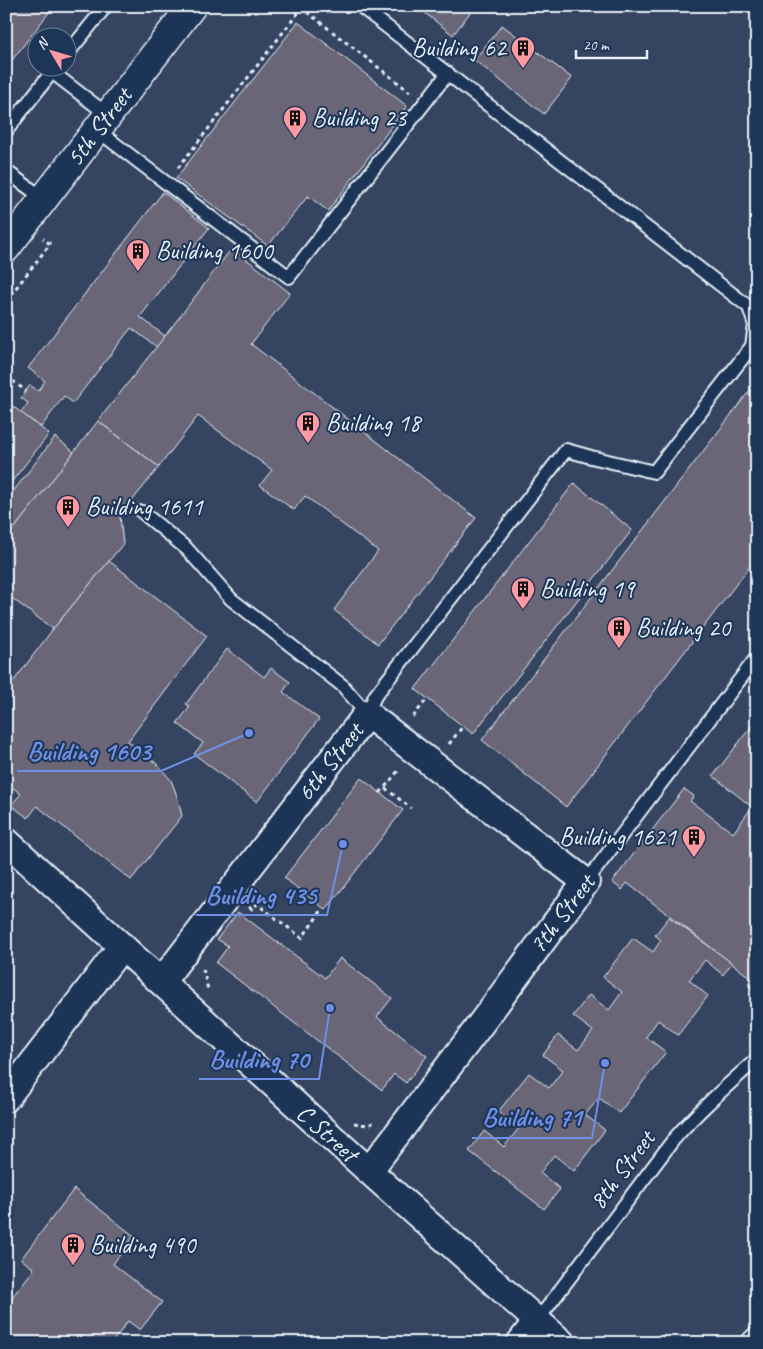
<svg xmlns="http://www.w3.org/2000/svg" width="763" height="1349" viewBox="0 0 763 1349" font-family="Caveat,sans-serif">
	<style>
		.building { fill: #6a6677; stroke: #e8f1f8 }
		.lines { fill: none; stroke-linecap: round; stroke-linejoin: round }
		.lane-casing { stroke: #e8f1f8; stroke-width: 16 }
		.street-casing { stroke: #e8f1f8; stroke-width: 30 }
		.secondary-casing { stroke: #e8f1f8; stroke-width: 31 }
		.path { stroke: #e8f1f8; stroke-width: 3; stroke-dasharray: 4 4; stroke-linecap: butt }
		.lane { stroke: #1d3557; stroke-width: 12 }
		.street { stroke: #1d3557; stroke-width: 26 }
		.secondary { stroke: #1d3557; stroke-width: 28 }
		.labels { text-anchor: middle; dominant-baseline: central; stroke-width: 4; stroke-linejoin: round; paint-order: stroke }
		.poi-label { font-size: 25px; fill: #e8f1f8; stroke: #1d3557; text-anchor: start }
		.street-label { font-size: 25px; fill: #e8f1f8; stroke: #1d3557 }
		.leader { fill: none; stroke: #6e8fe5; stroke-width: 2 }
		.callout-dot { fill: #6e8fe5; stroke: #1d3557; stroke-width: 2 }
		.callout-label { font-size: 26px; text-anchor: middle; font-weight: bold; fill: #6e8fe5; stroke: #1d3557; stroke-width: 4; stroke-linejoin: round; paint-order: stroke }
	</style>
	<rect width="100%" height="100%" fill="#344461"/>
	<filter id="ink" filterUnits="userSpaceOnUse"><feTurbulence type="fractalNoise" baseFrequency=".02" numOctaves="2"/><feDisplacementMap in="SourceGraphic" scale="10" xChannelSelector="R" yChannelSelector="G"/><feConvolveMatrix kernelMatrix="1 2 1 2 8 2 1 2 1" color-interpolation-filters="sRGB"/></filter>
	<g filter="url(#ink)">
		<g class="building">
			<polygon points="6,6 54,6 6,68"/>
			<polygon points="416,6 475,6 453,35"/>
			<polygon points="298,22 407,106 328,211 308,196 268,246 176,178"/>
			<polygon points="502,25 572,78 544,114 474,60"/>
			<polygon points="163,192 209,228 140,317 165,336 157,347 131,328 73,403 64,396 41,427 21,413 28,403 21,398 30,385 38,391 45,381 28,368"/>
			<polygon points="232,248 290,293 251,344 476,518 378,644 334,610 378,551 305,496 294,510 260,485 272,470 198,416 159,467 98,421 165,336"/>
			<polygon points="757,381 757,557 566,807 482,740"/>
			<polygon points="6,401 49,434 6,489"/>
			<polygon points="98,421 159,467 120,516 123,544 53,629 6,594 6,539"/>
			<polygon points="55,437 74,452 6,539 6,501"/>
			<polygon points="574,483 632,530 473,734 415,689"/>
			<polygon points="109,561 207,636 128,741 156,763 171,780 177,796 182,816 131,880 37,806 28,818 11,805 21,794 6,782 6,677 13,682 53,629"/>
			<polygon points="227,649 264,677 271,668 290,682 283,692 319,719 257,802 194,754 203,743 177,723 190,707 186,704"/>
			<polygon points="757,719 757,989 756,991 748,985 752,979 627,883 622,890 612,882 684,789 694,796 690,801 733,833 752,807 713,776"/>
			<polygon points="361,778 403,810 326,910 284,878"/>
			<polygon points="238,912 325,978 340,958 392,998 377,1017 427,1056 406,1083 394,1074 382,1090 216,963 228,946 217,939"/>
			<polygon points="669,917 732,963 723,975 705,960 689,980 708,996 678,1035 658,1020 646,1037 666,1052 619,1113 599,1098 585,1115 605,1130 574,1171 554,1155 540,1173 560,1189 544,1209 469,1151 484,1131 504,1147 519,1128 498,1112 529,1073 549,1088 563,1070 543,1055 558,1035 578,1050 593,1031 573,1016 589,995 609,1010 622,992 603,977 633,938 653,952 661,940 655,935"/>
			<polygon points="74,1189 134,1236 113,1264 162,1302 140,1330 128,1321 112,1343 6,1343 6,1318 12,1311 6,1307 6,1305 34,1269 21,1259"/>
		</g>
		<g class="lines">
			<g class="lane-casing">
				<g id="lane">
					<polyline points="68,53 106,6"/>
					<polyline points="52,72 108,115"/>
					<polyline points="97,130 289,277 448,73"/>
					<polyline points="6,131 55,68"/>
					<polyline points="6,171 44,199"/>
					<polyline points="142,512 187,549 231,599 343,686 367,714 375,696 566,450 591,457 654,472 752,346 755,325 749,307 360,6"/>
					<polyline points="586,882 757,657"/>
					<path d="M537 1321 674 1139C699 1110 728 1085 757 1059"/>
				</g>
			</g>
			<g class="street-casing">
				<g id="street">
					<polyline points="6,841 369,1171 562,1343"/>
					<polyline points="162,981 367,714 586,882 471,1037 369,1171"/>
					<polyline points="6,1098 122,946"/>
					<polyline points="520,1343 537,1321"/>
					<polyline points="755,1343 757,1341"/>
				</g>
			</g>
			<g class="secondary-casing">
				<polyline id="secondary" points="6,248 192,6"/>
			</g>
			<g class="path">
				<polyline points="289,6 298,13 302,8 410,92"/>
				<polyline points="178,168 298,13"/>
				<polyline points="6,301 50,244 43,238"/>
				<polyline points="6,376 26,391"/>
				<polyline points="413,717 427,699"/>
				<polyline points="449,744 463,726"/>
				<polyline points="385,788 411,808"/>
				<polyline points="380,793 399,770"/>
				<polyline points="249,907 252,909 257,904 302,938 322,910"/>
				<polyline points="203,969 208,990"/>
				<polyline points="354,1123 367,1125 373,1123"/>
			</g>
			<use href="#lane" class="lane"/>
			<use href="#street" class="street"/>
			<use href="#secondary" class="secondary"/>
		</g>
	</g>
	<defs>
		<g id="building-pin" transform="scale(1.25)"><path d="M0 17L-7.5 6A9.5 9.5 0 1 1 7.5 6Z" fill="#ff9aa2" stroke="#1d3557"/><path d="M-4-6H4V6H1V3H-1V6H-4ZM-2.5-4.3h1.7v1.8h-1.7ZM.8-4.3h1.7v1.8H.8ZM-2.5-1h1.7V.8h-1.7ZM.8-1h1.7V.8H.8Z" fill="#111"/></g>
	</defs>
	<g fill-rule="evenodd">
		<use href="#building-pin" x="523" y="48"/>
		<use href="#building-pin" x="295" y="118"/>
		<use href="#building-pin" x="138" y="251"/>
		<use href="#building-pin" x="308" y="423"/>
		<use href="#building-pin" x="68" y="507"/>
		<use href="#building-pin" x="523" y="589"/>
		<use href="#building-pin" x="619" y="628"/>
		<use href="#building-pin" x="694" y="837"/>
		<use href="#building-pin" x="73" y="1245"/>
	</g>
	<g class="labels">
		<g class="poi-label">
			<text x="506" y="48" text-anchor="end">Building 62</text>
			<text x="312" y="118">Building 23</text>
			<text x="156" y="251">Building 1600</text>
			<text x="326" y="423">Building 18</text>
			<text x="86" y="507">Building 1611</text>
			<text x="540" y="589">Building 19</text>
			<text x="636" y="628">Building 20</text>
			<text x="676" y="837" text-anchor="end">Building 1621</text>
			<text x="90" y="1245">Building 490</text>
		</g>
		<g class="street-label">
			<text transform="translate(99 127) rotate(-53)">5th Street</text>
			<text transform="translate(330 762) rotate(-52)">6th Street</text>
			<text transform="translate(562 914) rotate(-53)">7th Street</text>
			<text transform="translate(327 1133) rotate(42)">C Street</text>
			<text transform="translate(622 1170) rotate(-53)">8th Street</text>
		</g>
	</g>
	<path class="leader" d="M249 733L161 771H17M343 844L327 915H196M330 1008L319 1079H199M605 1063L592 1138H472"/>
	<g class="callout-dot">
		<circle cx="249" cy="733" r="5"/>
		<circle cx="343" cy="844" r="5"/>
		<circle cx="330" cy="1008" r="5"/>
		<circle cx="605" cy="1063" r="5"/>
	</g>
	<g class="callout-label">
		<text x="89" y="760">Building 1603</text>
		<text x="261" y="904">Building 435</text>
		<text x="259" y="1068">Building 70</text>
		<text x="532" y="1126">Building 71</text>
	</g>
	<rect width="763" height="1349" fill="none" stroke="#1d3557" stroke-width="25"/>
	<rect x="12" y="12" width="738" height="1324" fill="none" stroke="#e8f1f8" stroke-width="2" filter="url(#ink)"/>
	<g transform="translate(52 52) rotate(308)"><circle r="24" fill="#1d3557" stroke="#6e8097"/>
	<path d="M0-4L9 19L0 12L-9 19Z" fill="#ff9aa2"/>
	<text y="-8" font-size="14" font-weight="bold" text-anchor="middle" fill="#e8f1f8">N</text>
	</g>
	<path d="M576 50v8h71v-8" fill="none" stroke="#e8f1f8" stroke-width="2.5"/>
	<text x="583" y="50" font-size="15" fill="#e8f1f8" stroke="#1d3557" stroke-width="4" paint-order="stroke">20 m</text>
</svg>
